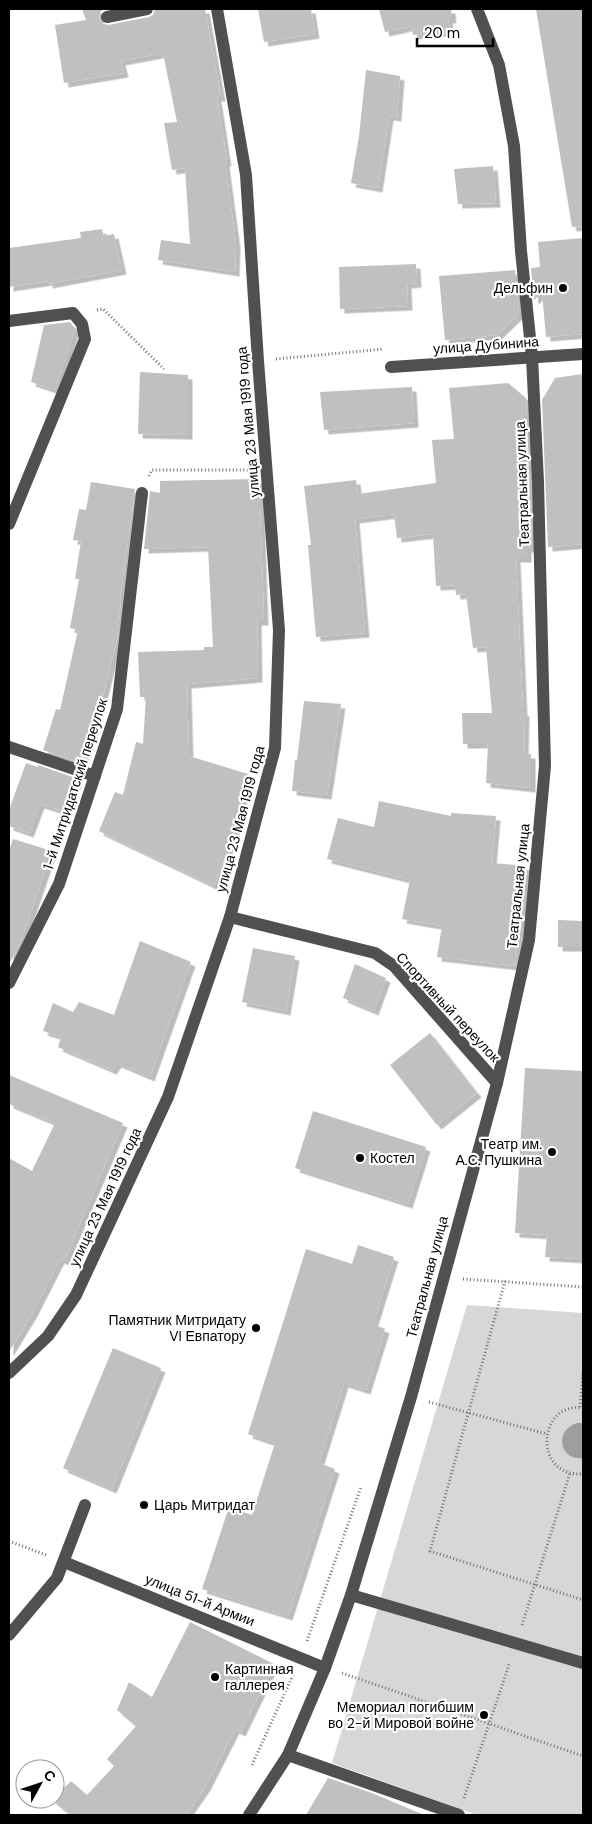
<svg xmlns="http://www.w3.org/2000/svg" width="592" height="1824" viewBox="0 0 592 1824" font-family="'DM Sans',sans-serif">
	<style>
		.green { fill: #d7d7d7 }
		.water { fill: #9e9e9e }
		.building { fill: #c0c0c0; filter: url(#shadow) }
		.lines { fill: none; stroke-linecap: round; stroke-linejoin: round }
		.path { stroke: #727272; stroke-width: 3; stroke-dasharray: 1 2.5; stroke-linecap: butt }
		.minor { stroke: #505050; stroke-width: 12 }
		.poi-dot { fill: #000; stroke: #fff; stroke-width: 2 }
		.labels { text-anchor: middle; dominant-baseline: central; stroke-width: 4.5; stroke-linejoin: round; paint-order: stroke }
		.poi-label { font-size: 14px; fill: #000; stroke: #fff; text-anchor: end }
		.street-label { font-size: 14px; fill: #000; stroke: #fff }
	</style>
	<defs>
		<filter id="shadow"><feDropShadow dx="4.5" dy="4.5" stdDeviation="0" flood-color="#0004"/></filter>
	</defs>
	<rect width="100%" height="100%" fill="#fff"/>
	<polygon class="green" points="467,1305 583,1313 583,1815 477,1815 332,1763"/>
	<path class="water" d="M577 1423H583V1458C559 1461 554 1430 577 1423Z"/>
	<g class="building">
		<polygon points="82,9 107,9 101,11 99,18 101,23 108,25 149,17 153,15 155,9 205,9 221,97 217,97 227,162 225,162 236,244 235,272 158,260 161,240 190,244 185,168 172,170 164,123 177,122 163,53 121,61 124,73 64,83 55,25 86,20"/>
		<polygon points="258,9 311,9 315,34 264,42"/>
		<polygon points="379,9 451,9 452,19 448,19 450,31 413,35 412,26 385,32"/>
		<polygon points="536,9 583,9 583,226 572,227"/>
		<polygon points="366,70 400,76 397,117 389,116 378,188 351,183 359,136"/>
		<polygon points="493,166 496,203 458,204 454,169"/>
		<polygon points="102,229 104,236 114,234 122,270 48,284 48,281 9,287 9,248 81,238 80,232"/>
		<polygon points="583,238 583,334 546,337 542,293 534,300 531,268 540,267 538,242"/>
		<polygon points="416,264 417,283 407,284 408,306 340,309 339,267"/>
		<polygon points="515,270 519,314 497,335 445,340 439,276"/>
		<polygon points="70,322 75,329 55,390 31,382 44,325"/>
		<polygon points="140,372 188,375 188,435 138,434"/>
		<polygon points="583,374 583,544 548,547 542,400 555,378"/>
		<polygon points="508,383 526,398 532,548 527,548 527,558 516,558 523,712 525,712 524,754 531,754 531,788 486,783 488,744 463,744 462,713 492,713 486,647 473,648 466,594 456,595 455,585 436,586 433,534 397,538 394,514 355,519 365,633 316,637 308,545 311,545 304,486 356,480 358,494 436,483 432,440 454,439 449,388"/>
		<polygon points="412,387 414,423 324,430 320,392"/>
		<polygon points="259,479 264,621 257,621 258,678 187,684 189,756 248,774 236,828 214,886 99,831 115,792 123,795 136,742 143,744 146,697 140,697 138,652 204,650 204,647 213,647 208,547 144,549 150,491 160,493 160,481"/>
		<polygon points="91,482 135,489 120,599 121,600 117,639 101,704 82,763 43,750 56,709 60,710 78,630 70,628 79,579 75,579 81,541 73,540 79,509 86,510"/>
		<polygon points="304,701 341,704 327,795 292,791 295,760 297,760"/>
		<polygon points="26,763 38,767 38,765 78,779 66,812 40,804 29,833 9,826 9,810"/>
		<polygon points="379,801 451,816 451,813 496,816 492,863 527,866 515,966 437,957 442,926 402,919 410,880 327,859 338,818 374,827"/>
		<polygon points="13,839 52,851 21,941 9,965 9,851"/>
		<polygon points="558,920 583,921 583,947 558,947"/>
		<polygon points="140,941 191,962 150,1077 117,1063 112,1070 58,1047 61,1037 43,1031 53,1003 73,1012 79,1002 114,1015"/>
		<polygon points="253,948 295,956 286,1011 242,1002"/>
		<polygon points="355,964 386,978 374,1011 343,998"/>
		<polygon points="430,1033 477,1093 437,1125 390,1065"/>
		<polygon points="525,1068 583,1071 583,1259 545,1257 547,1235 515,1233"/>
		<polygon points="9,1075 123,1123 64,1261 60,1259 33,1312 9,1352 9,1158 32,1171 55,1123 9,1104"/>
		<polygon points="313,1111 426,1147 408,1204 295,1168"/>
		<polygon points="358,1245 394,1257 373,1324 385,1329 366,1390 344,1383 319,1463 335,1469 288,1616 202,1589 229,1507 252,1515 275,1443 248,1434 306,1249 352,1264"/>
		<polygon points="113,1348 161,1368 112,1489 63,1468"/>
		<polygon points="190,1622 274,1664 241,1732 235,1729 206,1786 186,1815 70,1815 52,1800 71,1781 87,1795 114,1766 107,1759 136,1726 117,1710 129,1682 152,1697"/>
		<polygon points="328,1778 372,1793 424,1815 306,1815"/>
	</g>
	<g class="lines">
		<g class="path">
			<polyline points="97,310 103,309 164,369"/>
			<polyline points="276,359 384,349"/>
			<polyline points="149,476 152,470 249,470"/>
			<polyline points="463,1279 583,1287"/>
			<polyline points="505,1281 430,1551 583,1600"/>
			<polyline points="429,1402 547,1434"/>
			<polyline points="580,1407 583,1372"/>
			<path d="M583 1408C538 1401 532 1477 583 1474"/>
			<polyline points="9,1541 46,1555"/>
			<polyline points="522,1625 570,1473"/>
			<polyline points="307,1641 361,1487"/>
			<polyline points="342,1673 583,1756"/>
			<polyline points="252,1765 293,1675"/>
			<polyline points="464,1798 510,1662"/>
		</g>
		<g class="minor">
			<polyline points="107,17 147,9"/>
			<polyline points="9,321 73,313 82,324 85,339 9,524"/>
			<polyline points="391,367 583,354"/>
			<polyline points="9,747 95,776"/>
			<polyline points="230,917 375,953 394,966 497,1083"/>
			<polyline points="9,983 59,884 117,709 142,493"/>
			<polyline points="9,1373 48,1336 76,1295 168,1097 230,917 275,748 279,630 258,361 246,175 217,9"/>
			<polyline points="64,1562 325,1668"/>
			<polyline points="351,1595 583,1663"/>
			<polyline points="9,1635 57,1578 85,1505"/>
			<polyline points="288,1755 459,1815"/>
			<polyline points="249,1815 288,1755 325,1668 351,1595 411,1397 497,1083 529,940 545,766 538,482 532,357 521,251 514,146 499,65 477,9"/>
		</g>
	</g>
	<g class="poi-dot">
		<circle cx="563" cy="288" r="5"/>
		<circle cx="552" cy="1152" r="5"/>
		<circle cx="360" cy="1158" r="5"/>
		<circle cx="256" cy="1328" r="5"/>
		<circle cx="144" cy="1505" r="5"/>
		<circle cx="215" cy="1677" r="5"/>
		<circle cx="484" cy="1715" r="5"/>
	</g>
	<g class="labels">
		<g class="poi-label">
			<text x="553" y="288">Дельфин</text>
			<text x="542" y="1144">Театр им.<tspan x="542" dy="16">А.С. Пушкина</tspan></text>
			<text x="370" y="1158" text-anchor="start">Костел</text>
			<text x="246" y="1320">Памятник Митридату<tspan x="246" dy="16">VI Евпатору</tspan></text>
			<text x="154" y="1505" text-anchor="start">Царь Митридат</text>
			<text x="225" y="1669" text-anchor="start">Картинная<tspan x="225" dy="16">галлерея</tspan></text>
			<text x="474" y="1707">Мемориал погибшим<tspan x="474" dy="16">во 2-й Мировой войне</tspan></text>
		</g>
		<g class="street-label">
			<text transform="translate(486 345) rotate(-4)">улица Дубинина</text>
			<text transform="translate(248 422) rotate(-95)">улица 23 Мая 1919 года</text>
			<text transform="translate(522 484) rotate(-92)">Театральная улица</text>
			<text transform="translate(75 784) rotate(-72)">1-й Митридатский переулок</text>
			<text transform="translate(240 819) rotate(-75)">улица 23 Мая 1919 года</text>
			<text transform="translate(518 886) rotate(-84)">Театральная улица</text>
			<text transform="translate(448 1007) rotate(47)">Спортивный переулок</text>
			<text transform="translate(105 1197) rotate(-65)">улица 23 Мая 1919 года</text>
			<text transform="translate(427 1277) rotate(-75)">Театральная улица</text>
			<text transform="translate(200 1600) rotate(22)">улица 51-й Армии</text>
		</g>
	</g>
	<rect width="592" height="1824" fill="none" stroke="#000000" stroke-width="20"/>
	<g transform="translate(40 1784) rotate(50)"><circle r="24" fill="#ffffff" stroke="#999999"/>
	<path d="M0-4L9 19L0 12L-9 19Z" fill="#000000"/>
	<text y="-8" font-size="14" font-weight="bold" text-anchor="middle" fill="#000000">С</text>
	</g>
	<path d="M417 38v8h76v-8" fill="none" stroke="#000000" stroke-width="2.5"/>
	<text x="424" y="38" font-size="15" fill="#000000" stroke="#ffffff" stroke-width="4" paint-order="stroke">20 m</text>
</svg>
